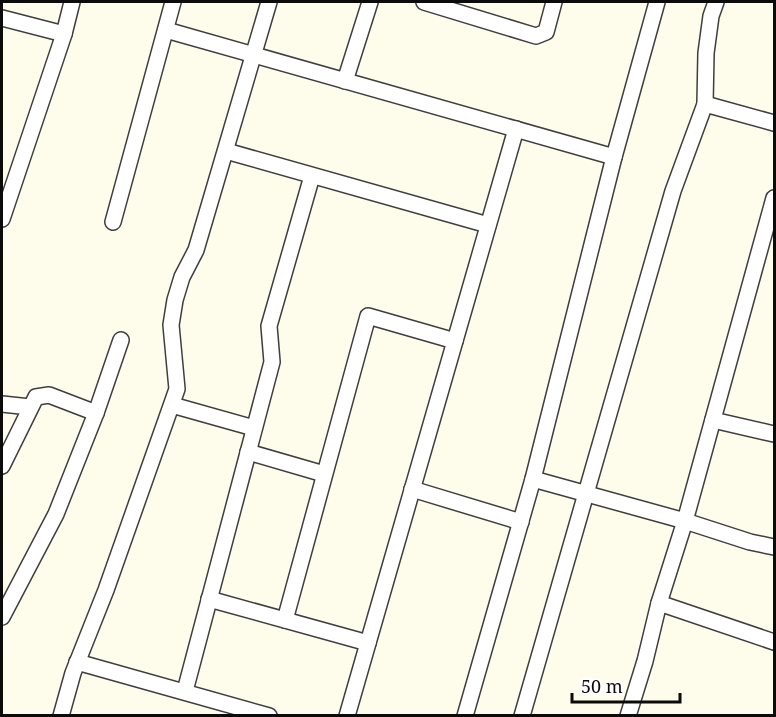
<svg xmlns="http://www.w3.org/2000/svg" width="776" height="717" viewBox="0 0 776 717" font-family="'Noto Serif',serif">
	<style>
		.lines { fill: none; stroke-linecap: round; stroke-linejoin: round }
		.minor-casing { stroke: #3e3e3e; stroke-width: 18 }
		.minor { stroke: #fff; stroke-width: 15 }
	</style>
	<rect width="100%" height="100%" fill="#fefcea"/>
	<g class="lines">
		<g class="minor-casing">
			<g id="minor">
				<polyline points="424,2 536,36 546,32 554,2"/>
				<polyline points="2,18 64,34"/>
				<polyline points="166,30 614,157"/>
				<polyline points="345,81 370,2"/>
				<polyline points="705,104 774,123"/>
				<polyline points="226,151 488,225"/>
				<polyline points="2,219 64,34 72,2"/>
				<polyline points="113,222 173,2"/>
				<polyline points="2,404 30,407"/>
				<polyline points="172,405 254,428"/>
				<polyline points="713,420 774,434"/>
				<polyline points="248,452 324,474"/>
				<polyline points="2,466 36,397 49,395 96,413"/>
				<polyline points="533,479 685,521 750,542 774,547"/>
				<polyline points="412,489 521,522"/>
				<polyline points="209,599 368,643"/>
				<polyline points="659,603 774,642"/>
				<polyline points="2,617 56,514 96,413 121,340"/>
				<polyline points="285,620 368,316 455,341"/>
				<polyline points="77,662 269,716"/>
				<polyline points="185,691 272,362 269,326 312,176"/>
				<polyline points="61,716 73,673 106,590 177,389 171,325 175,300 182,277 196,250 269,2"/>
				<polyline points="347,716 516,129"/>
				<polyline points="465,716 533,479 614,157 657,2"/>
				<polyline points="522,716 673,191 705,104 706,53 711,16 716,2"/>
				<polyline points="628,716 645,661 659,603 685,521 774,198"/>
			</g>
		</g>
		<use href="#minor" class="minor"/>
	</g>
	<rect width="776" height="717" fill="none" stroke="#0b0b0b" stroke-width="6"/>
	<path d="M572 693v9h108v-9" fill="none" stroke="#0b0b0b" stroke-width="3"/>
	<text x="581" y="693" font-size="18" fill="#0b0b0b" stroke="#ffffff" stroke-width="4.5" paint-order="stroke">50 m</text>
</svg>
